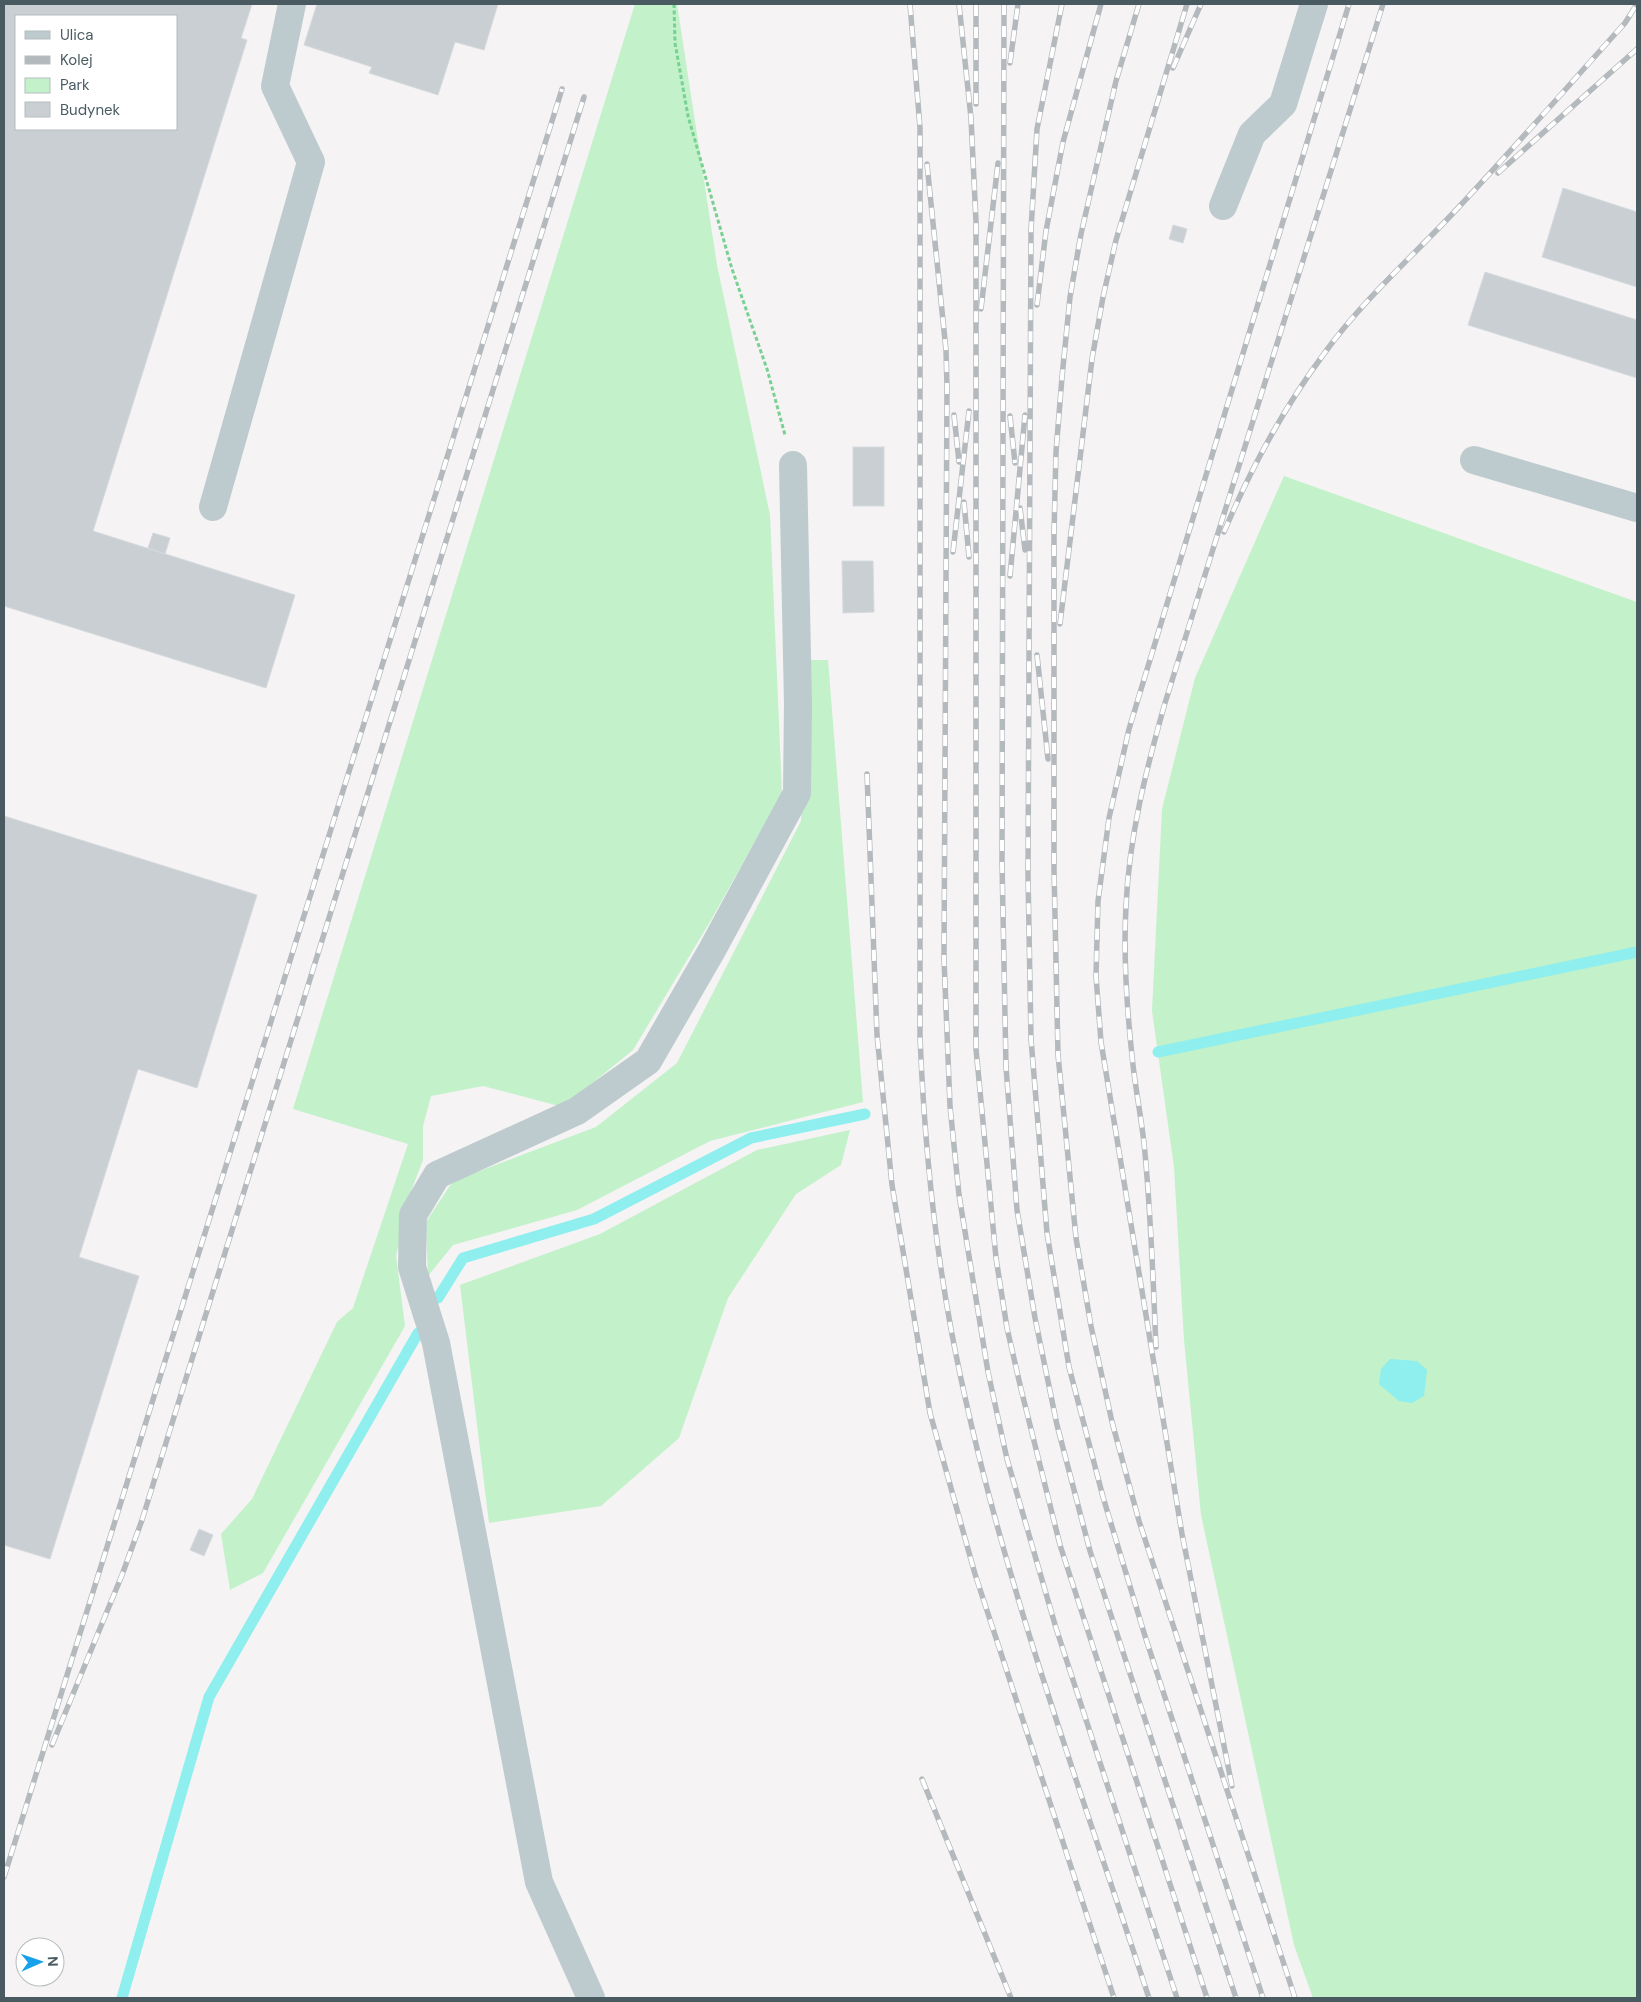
<svg xmlns="http://www.w3.org/2000/svg" width="1641" height="2002" viewBox="0 0 1641 2002" font-family="'DM Sans',sans-serif">
	<style>
		.green { fill: #c2f1ca }
		.water { fill: #8eefee }
		.lines { fill: none; stroke-linecap: round; stroke-linejoin: round }
		.stream { stroke: #8eefee; stroke-width: 11 }
		.building { fill: #c9cfd2; stroke: #d6dade; fill-rule: evenodd }
		.path { stroke: #78d192; stroke-width: 3; stroke-dasharray: 4 2.5; stroke-linecap: butt }
		.minor { stroke: #bdcbcf; stroke-width: 28 }
		.rail-casing { stroke: #b4b9bd; stroke-width: 5.5 }
		.rail { stroke: #fff; stroke-width: 4; stroke-dasharray: 11; stroke-linecap: butt }
	</style>
	<rect width="100%" height="100%" fill="#f5f3f3"/>
	<g class="green">
		<polygon points="635,4 677,4 717,265 770,515 782,793 711,920 633,1050 563,1107 483,1086 431,1096 423,1126 423,1160 411,1191 396,1256 405,1326 263,1573 230,1590 221,1534 252,1499 337,1322 353,1308 408,1144 293,1109"/>
		<polygon points="1284,476 1637,602 1637,1998 1313,1998 1294,1945 1201,1515 1184,1340 1174,1167 1152,1011 1162,809 1195,678"/>
		<polygon points="807,660 828,660 863,1102 710,1141 577,1210 453,1245 428,1276 426,1222 453,1181 596,1127 677,1063 801,821"/>
		<polygon points="850,1130 841,1165 796,1194 728,1298 679,1438 601,1506 489,1523 460,1285 600,1234 757,1150"/>
	</g>
	<polygon class="water" points="1390,1359 1417,1361 1427,1370 1424,1396 1412,1403 1399,1401 1379,1384 1381,1369"/>
	<g class="lines">
		<g class="stream">
			<polyline points="1158,1052 1637,952"/>
			<polyline points="438,1298 463,1258 594,1219 751,1138 865,1114"/>
			<polyline points="122,1998 209,1697 418,1333"/>
		</g>
	</g>
	<g class="building">
		<path d="M4 4H252L241 38 247 40 93 531 295 595 266 688 4 606ZM16 16H176V129H16Z"/>
		<polygon points="317,4 498,4 484,50 455,42 438,95 369,73 372,67 304,45"/>
		<polygon points="1563,188 1637,212 1637,287 1542,257"/>
		<polygon points="1173,225 1187,229 1183,243 1169,239"/>
		<polygon points="1485,272 1637,320 1637,378 1468,325"/>
		<rect x="853" y="447" width="31" height="59"/>
		<polygon points="153,533 170,538 165,554 148,548"/>
		<polygon points="842,561 873,561 874,612 843,613"/>
		<polygon points="4,816 257,895 197,1088 138,1069 79,1257 139,1276 50,1559 4,1545"/>
		<polygon points="199,1529 213,1535 204,1556 190,1550"/>
	</g>
	<g class="lines">
		<polyline class="path" points="674,4 675,43 688,116 732,269 767,369 785,435"/>
		<g class="minor">
			<polyline points="1223,206 1252,134 1283,104 1314,4"/>
			<polyline points="1474,460 1637,508"/>
			<polyline points="213,507 311,162 275,86 292,4"/>
			<polyline points="591,1998 539,1882 436,1343 412,1267 413,1215 437,1175 577,1111 648,1061 712,950 797,793 798,704 793,465"/>
		</g>
		<g class="rail-casing">
			<g id="rail">
				<path d="M910 4 920 128V1037C924 1135 933 1232 951 1329 994 1558 1077 1778 1149 1998"/>
				<polyline points="959,4 971,118 976,222 976,1049 996,1258 1007,1328 1021,1389 1060,1545 1207,1998"/>
				<polyline points="1004,4 1002,862 1006,1067 1017,1210 1035,1318 1057,1425 1090,1551 1236,1998"/>
				<polyline points="1062,4 1037,129 1031,230 1028,875 1031,1039 1047,1233 1069,1367 1103,1497 1145,1636 1263,1998"/>
				<polyline points="1139,4 1116,81 1081,234 1070,297 1062,377 1056,452 1054,533 1054,869 1058,1055 1076,1238 1091,1326 1112,1422 1139,1521 1295,1998"/>
				<polyline points="1010,63 1018,4"/>
				<polyline points="1173,68 1201,4"/>
				<polyline points="976,104 976,4"/>
				<polyline points="927,164 946,350 947,387 944,959 950,1106 959,1195 988,1372 1007,1459 1056,1628 1177,1998"/>
				<polyline points="1498,173 1637,49"/>
				<polyline points="1037,305 1046,231 1063,142 1101,4"/>
				<polyline points="981,309 998,163"/>
				<polyline points="954,415 959,462"/>
				<polyline points="1010,416 1015,463"/>
				<polyline points="964,502 969,557"/>
				<polyline points="1020,508 1025,550"/>
				<path d="M1224 532C1251 468 1284 407 1326 351 1364 299 1413 256 1457 209 1514 148 1569 85 1625 23L1637 4"/>
				<polyline points="953,552 969,411"/>
				<polyline points="1010,576 1025,415"/>
				<polyline points="1060,624 1092,359 1103,297 1116,240 1187,4"/>
				<polyline points="1037,655 1048,759"/>
				<polyline points="867,774 877,1035 892,1185 930,1413 975,1574 1114,1998"/>
				<path d="M1156 1347C1153 1279 1151 1211 1144 1143 1141 1117 1136 1091 1133 1065 1127 1012 1123 959 1126 906 1129 837 1146 770 1165 703L1383 4"/>
				<polyline points="52,1745 122,1575 142,1520 584,97"/>
				<polyline points="922,1779 1011,1998"/>
				<polyline points="1232,1786 1182,1534 1101,1042 1096,976 1098,901 1109,818 1129,729 1349,4"/>
				<polyline points="4,1877 562,89"/>
			</g>
		</g>
		<use href="#rail" class="rail"/>
	</g>
	<rect width="1641" height="2002" fill="none" stroke="#495b61" stroke-width="10"/>
	<rect x="15" y="15" width="162" height="115" fill="#ffffff" stroke="#b6bdc0"/>
	<rect x="25" y="31" width="25" height="8" fill="#bdcbcf" stroke="#b6bdc0"/>
	<text x="60" y="40" font-size="15" fill="#495b61">Ulica</text>
	<rect x="25" y="56" width="25" height="8" fill="#b4b9bd" stroke="#b6bdc0"/>
	<text x="60" y="65" font-size="15" fill="#495b61">Kolej</text>
	<rect x="25" y="78" width="25" height="15" fill="#c2f1ca" stroke="#b6bdc0"/>
	<text x="60" y="90" font-size="15" fill="#495b61">Park</text>
	<rect x="25" y="102" width="25" height="15" fill="#c9cfd2" stroke="#b6bdc0"/>
	<text x="60" y="115" font-size="15" fill="#495b61">Budynek</text>
	<g transform="translate(40 1962) rotate(88)"><circle r="24" fill="#ffffff" stroke="#b6bdc0"/>
	<path d="M0-4L9 19L0 12L-9 19Z" fill="#17a1ea"/>
	<text y="-8" font-size="14" font-weight="bold" text-anchor="middle" fill="#495b61">N</text>
	</g>
</svg>
